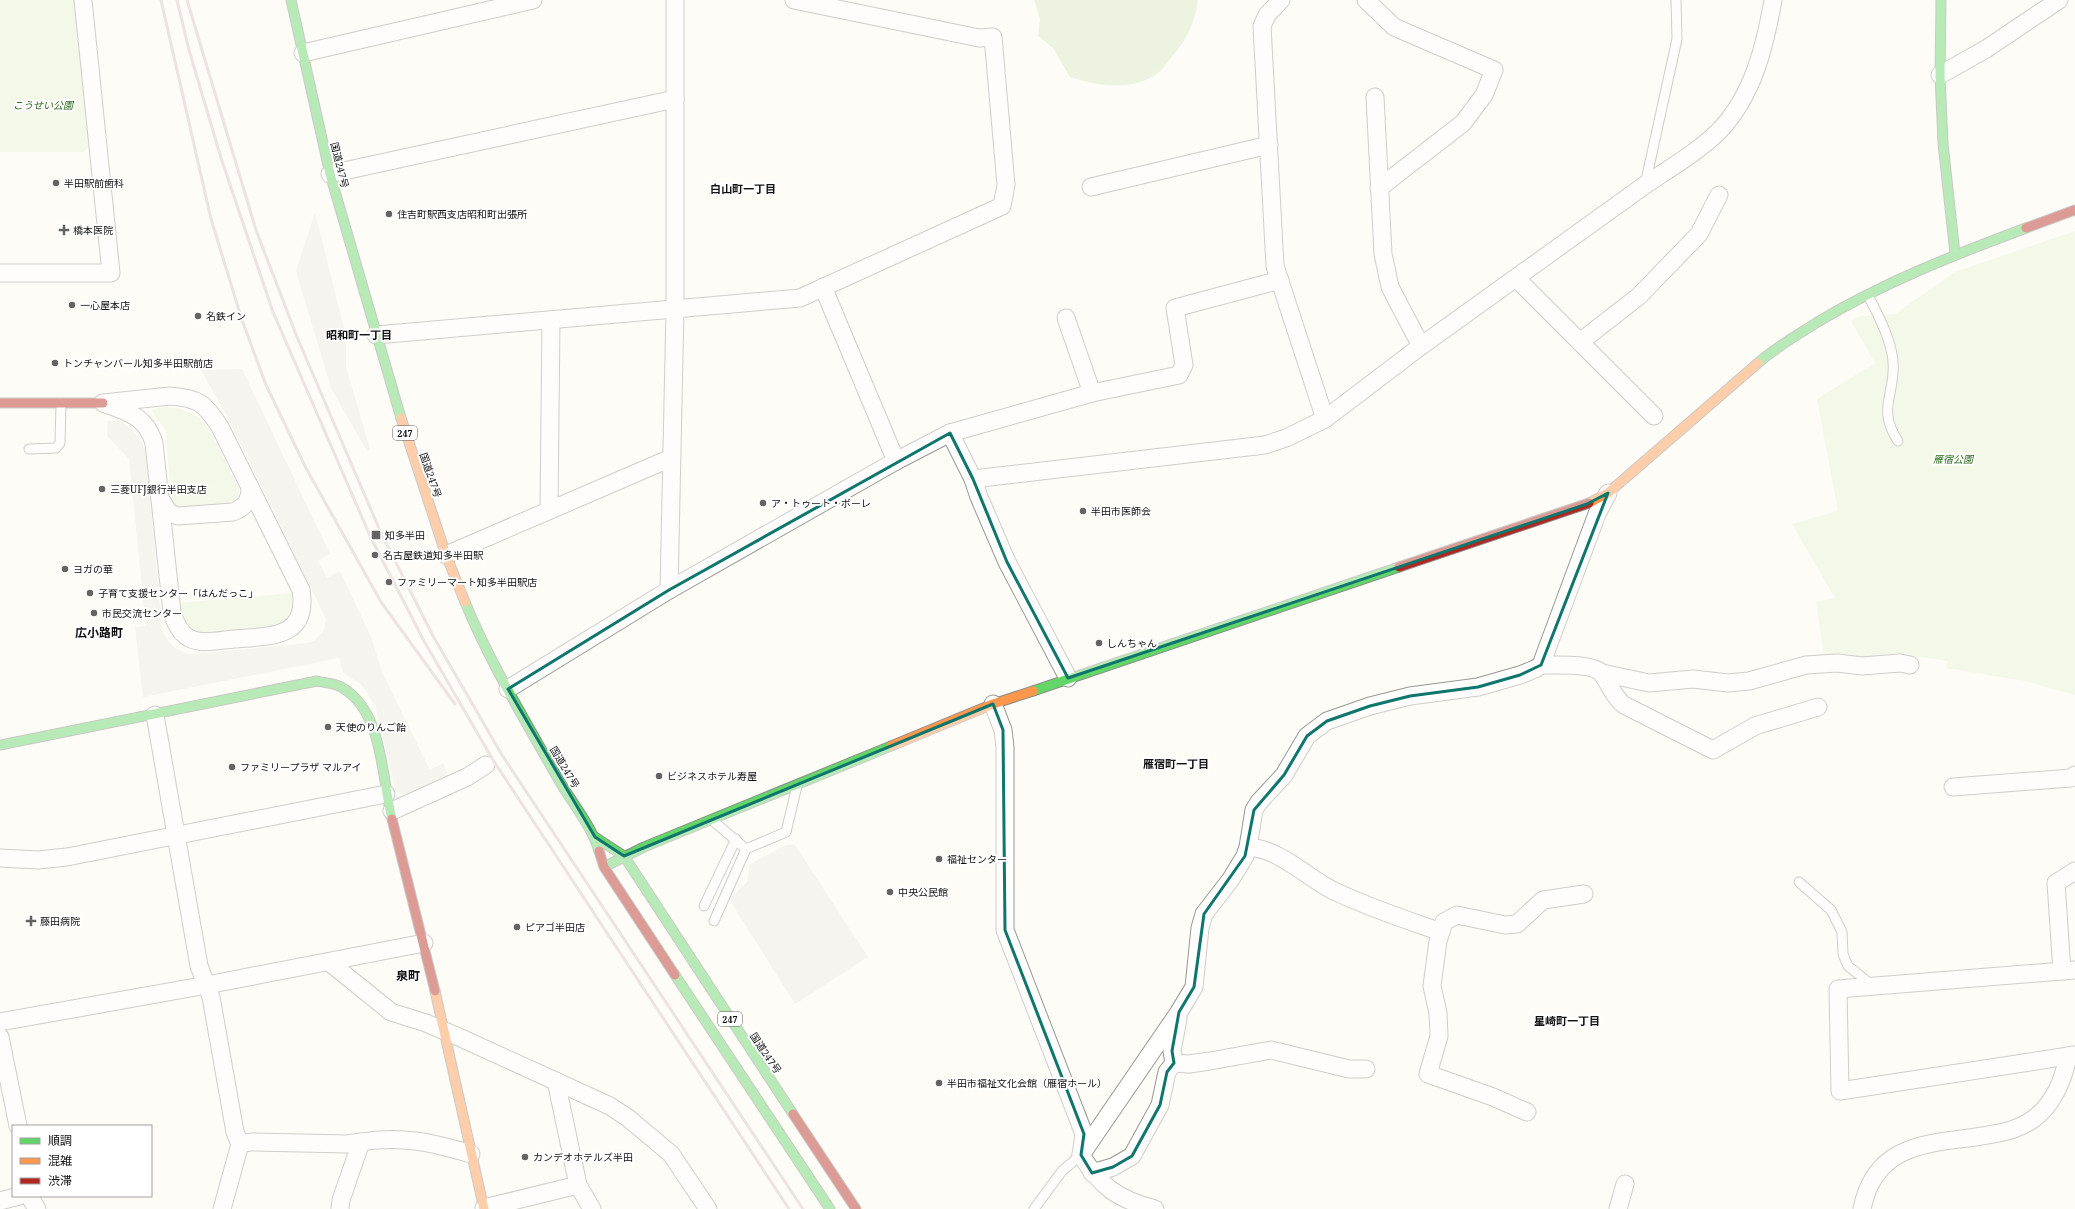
<svg xmlns="http://www.w3.org/2000/svg" width="2075" height="1209" viewBox="0 0 2075 1209" font-family="'Noto Serif','Noto Sans JP',serif">
	<style>
		.green { fill: #e7f3d7 }
		.forest { fill: #d8eac5 }
		.plaza { fill: #edebe2 }
		.lines { fill: none; stroke-linecap: round; stroke-linejoin: round }
		.lane-casing { stroke: #979795; stroke-width: 11 }
		.street-casing { stroke: #979795; stroke-width: 19 }
		.fast-casing { stroke: #8e8d8b; stroke-width: 11 }
		.slow-casing { stroke: #8e8d8b; stroke-width: 11 }
		.jam-casing { stroke: #8e8d8b; stroke-width: 11 }
		.lane { stroke: #fffffe; stroke-width: 9 }
		.street { stroke: #fffffe; stroke-width: 17 }
		.fast { stroke: #63d668; stroke-width: 9 }
		.slow { stroke: #ff974d; stroke-width: 9 }
		.jam { stroke: #b3261e; stroke-width: 9 }
		.rail { stroke: #d9c6c7; stroke-width: 3 }
		.marked { fill: none; stroke: #0f766e; stroke-width: 3; stroke-linejoin: round }
		.poi-dot { fill: #646362; stroke: #fff; stroke-width: 1.5 }
		.labels { text-anchor: middle; dominant-baseline: central; stroke-width: 4; stroke-linejoin: round; paint-order: stroke }
		.shield { fill: #fff; stroke: #585858; stroke-width: 1 }
		.shield-label { font-size: 9px; font-weight: bold; fill: #111 }
		.park-label { font-size: 10px; font-style: italic; fill: #2f6b1f; stroke: #fff }
		.street-label { font-size: 10px; fill: #111; stroke: #fff }
		.poi-label { font-size: 10px; fill: #111; stroke: #fff; text-anchor: start }
		.neighbourhood-label { font-size: 11px; font-weight: bold; fill: #111; stroke: #fff }
		.quarter-label { font-size: 12px; font-weight: bold; fill: #111; stroke: #fff }
	</style>
	<rect width="100%" height="100%" fill="#fdfcf7"/>
	<g class="green">
		<polygon points="0,0 74,0 89,146 84,152 0,152"/>
		<polygon points="2075,231 2075,695 2025,681 1946,668 1948,661 1915,656 1906,660 1824,657 1816,602 1835,598 1792,524 1838,511 1817,399 1875,363 1851,321 1860,316 1895,314 1955,272"/>
		<polygon points="165,407 181,409 200,418 209,430 239,489 237,502 178,510 171,502 166,431 152,411 157,408"/>
		<path d="M293 593C294 596 297 601 297 604 295 638 225 633 201 635 186 629 182 617 178 603Z"/>
	</g>
	<path class="forest" d="M1034 0H1198C1196 19 1187 39 1175 53 1170 59 1165 67 1159 72 1134 92 1098 86 1070 77L1053 48 1038 36 1040 19Z"/>
	<g class="plaza">
		<polygon points="315,213 346,336 346,367 370,449 367,451 331,388 296,271"/>
		<polygon points="242,369 330,554 318,561 327,578 340,571 371,637 382,672 430,770 443,763 448,775 404,795 396,791 375,705 361,684 343,673 339,658 143,697 135,627 146,626 129,459 107,436 108,421 119,420 132,429 146,450 162,630 169,642 176,649 188,654 229,651 307,643 314,641 324,630 326,619 227,416 201,370"/>
		<polygon points="786,845 795,845 868,957 795,1004 729,899 747,882 750,864"/>
	</g>
	<g class="lines">
		<g class="lane-casing">
			<g id="lane">
				<polyline points="1645,185 1677,39 1676,0"/>
				<path d="M1868 295C1878 315 1891 339 1893 361 1896 395 1876 408 1898 441"/>
				<polyline points="29,449 56,448 60,443 61,403"/>
				<polyline points="712,820 746,849 786,832 797,786"/>
				<polyline points="1799,882 1831,910 1842,932 1843,954 1848,966 1873,986"/>
				<polyline points="704,906 736,839"/>
				<polyline points="714,921 746,849"/>
				<polyline points="1034,1209 1062,1171 1081,1155"/>
			</g>
		</g>
		<g class="street-casing">
			<g id="street">
				<polyline points="1281,0 1267,15 1262,26 1275,266 1325,419"/>
				<polyline points="1366,0 1394,27 1494,70 1484,95 1463,123 1379,188"/>
				<polyline points="303,53 533,0"/>
				<polyline points="1940,75 1986,49 2059,0"/>
				<polyline points="1375,97 1383,254 1390,287 1421,346"/>
				<polyline points="330,174 675,99"/>
				<polyline points="1091,187 1269,145"/>
				<polyline points="0,273 111,273 83,0"/>
				<polyline points="1516,278 1654,416"/>
				<polyline points="823,287 896,461"/>
				<polyline points="1066,318 1092,393"/>
				<polyline points="376,335 800,298 1002,206 1006,185 993,37 979,38 794,0"/>
				<polyline points="1580,342 1639,296 1699,234 1719,195"/>
				<path d="M170 396C198 398 205 403 220 427L301 590C309 639 269 636 234 639 220 640 202 645 189 638 180 633 175 622 172 613L154 443C146 416 128 412 103 403Z"/>
				<polyline points="950,433 973,479 979,497 1007,562 1068,678"/>
				<path d="M973 479 1265 445 1286 438 1325 419 1421 346 1645 185C1670 168 1698 152 1719 131 1753 96 1765 46 1773 0"/>
				<path d="M160 498 169 513 178 516 233 512C246 507 250 500 250 487"/>
				<polyline points="549,509 551,320"/>
				<polyline points="446,555 671,458"/>
				<polyline points="669,590 675,309 675,0"/>
				<path d="M1541 665C1555 665 1595 663 1602 674 1610 685 1613 696 1624 705L1713 750 1755 726 1818 707"/>
				<polyline points="1602,673 1649,683 1693,679 1728,683 1749,681 1806,665 1837,663 1862,666 1900,663 1910,665"/>
				<polyline points="508,689 669,590 896,461 950,433 1092,393 1179,375 1184,365 1175,308 1280,280"/>
				<path d="M993 704 1003 730 1005 747V930L1084 1134 1081 1155C1101 1187 1117 1199 1155 1209"/>
				<polyline points="155,715 199,966 211,997 235,1132 240,1144"/>
				<polyline points="1953,787 2071,778 2075,775"/>
				<polyline points="392,811 467,777 486,765"/>
				<path d="M1248 847C1280 849 1305 876 1332 890 1367 907 1404 919 1441 932"/>
				<polyline points="0,858 38,860 67,857 386,794"/>
				<polyline points="329,962 391,1012 426,1023 461,1038 610,1106 628,1118 671,1154 708,1209"/>
				<polyline points="2075,970 1838,989 1840,1091 2075,1055"/>
				<polyline points="2062,971 2056,883 2075,871"/>
				<polyline points="0,1022 207,985 424,943"/>
				<polyline points="0,1037 18,1126"/>
				<polyline points="1174,1063 1189,1064 1210,1061 1271,1050 1349,1069 1366,1069"/>
				<polyline points="556,1081 578,1185 592,1209"/>
				<polyline points="1527,1112 1493,1097 1428,1074 1439,1036 1438,1013 1432,986 1438,941 1444,922 1457,915 1505,925 1517,924 1543,900 1584,894"/>
				<path d="M361 1142C401 1135 434 1143 471 1154"/>
				<polyline points="1081,1155 1179,1012 1194,987 1200,928 1204,914 1231,879 1245,856 1248,847 1254,810 1259,802 1284,775 1307,736 1327,721 1370,706 1410,696 1478,687 1520,675 1535,669 1541,665 1597,514 1608,493"/>
				<polyline points="1092,1173 1113,1167 1132,1156 1160,1105 1167,1072 1174,1063 1172,1051 1178,1019"/>
				<polyline points="29,1196 37,1209"/>
				<polyline points="0,1201 19,1196"/>
				<polyline points="484,1208 578,1185"/>
				<polyline points="222,1209 240,1144 251,1142 347,1144 361,1142 341,1200 340,1209"/>
				<polyline points="1618,1209 1625,1184"/>
				<path d="M1862 1209C1878 1127 1957 1148 2014 1129 2047 1118 2062 1087 2068 1056"/>
			</g>
		</g>
		<g class="fast-casing">
			<g id="fast">
				<polyline points="291,0 330,174 401,418"/>
				<polyline points="1941,0 1940,75 1943,143 1955,254"/>
				<path d="M1758 363C1776 347 1796 336 1816 323 1882 283 1954 255 2026 228"/>
				<path d="M465 602C490 663 525 720 557 777 571 802 591 824 599 851"/>
				<polyline points="1033,691 1399,567"/>
				<path d="M0 745 317 681C324 683 334 683 341 687 384 711 381 777 392 819"/>
				<polyline points="595,837 624,856 793,1114"/>
				<polyline points="608,865 644,847 891,746"/>
				<polyline points="675,975 830,1209"/>
			</g>
		</g>
		<g class="slow-casing">
			<g id="slow">
				<polyline points="401,418 446,555 465,602"/>
				<polyline points="1589,503 1608,493 1758,363"/>
				<polyline points="891,746 993,704 1033,691"/>
				<polyline points="435,991 484,1209"/>
			</g>
		</g>
		<g class="jam-casing">
			<g id="jam">
				<polyline points="2026,228 2075,210"/>
				<polyline points="0,403 103,403"/>
				<polyline points="1399,567 1589,503"/>
				<polyline points="392,819 435,991"/>
				<polyline points="599,851 604,867 675,975"/>
				<polyline points="793,1114 856,1209"/>
			</g>
		</g>
		<use href="#lane" class="lane"/>
		<use href="#street" class="street"/>
		<use href="#fast" class="fast"/>
		<use href="#slow" class="slow"/>
		<use href="#jam" class="jam"/>
		<g class="rail">
			<polyline points="161,0 211,219 242,320 266,385 306,468 381,602 455,704"/>
			<polyline points="177,0 189,50 221,158 273,312 371,538 424,641 493,760 789,1209"/>
			<polyline points="187,0 256,230 297,337 381,533 433,636 502,755 803,1209"/>
		</g>
	</g>
	<path d="M0 0H2075V1209H0ZM950 433 973 479 1007 562 1068 678 1587 504 1608 493 1541 665 1520 675 1478 687 1410 696 1370 706 1327 721 1307 736 1284 775 1254 810 1245 856 1204 914 1194 987 1179 1012 1172 1051 1174 1063 1167 1072 1160 1105 1132 1156 1113 1167 1092 1173 1081 1155 1084 1134 1005 930 1003 730 993 704 624 856 595 837 508 689 669 590Z" fill="#fdfcf7" fill-opacity=".55" fill-rule="evenodd"/>
	<path class="marked" d="M950 433 973 479 1007 562 1068 678 1587 504 1608 493 1541 665 1520 675 1478 687 1410 696 1370 706 1327 721 1307 736 1284 775 1254 810 1245 856 1204 914 1194 987 1179 1012 1172 1051 1174 1063 1167 1072 1160 1105 1132 1156 1113 1167 1092 1173 1081 1155 1084 1134 1005 930 1003 730 993 704 624 856 595 837 508 689 669 590Z"/>
	<g class="poi-dot">
		<circle cx="56" cy="183" r="4"/>
		<circle cx="389" cy="214" r="4"/>
		<path d="M62 224h4v4h4v4h-4v4h-4v-4h-4v-4h4z"/>
		<circle cx="72" cy="305" r="4"/>
		<circle cx="198" cy="316" r="4"/>
		<circle cx="55" cy="363" r="4"/>
		<circle cx="102" cy="489" r="4"/>
		<circle cx="763" cy="503" r="4"/>
		<circle cx="1083" cy="511" r="4"/>
		<rect x="371" y="530" width="10" height="10" rx="2"/>
		<circle cx="375" cy="555" r="4"/>
		<circle cx="65" cy="569" r="4"/>
		<circle cx="389" cy="582" r="4"/>
		<circle cx="90" cy="593" r="4"/>
		<circle cx="94" cy="613" r="4"/>
		<circle cx="1099" cy="643" r="4"/>
		<circle cx="328" cy="727" r="4"/>
		<circle cx="232" cy="767" r="4"/>
		<circle cx="659" cy="776" r="4"/>
		<circle cx="939" cy="859" r="4"/>
		<circle cx="890" cy="892" r="4"/>
		<path d="M29 915h4v4h4v4h-4v4h-4v-4h-4v-4h4z"/>
		<circle cx="517" cy="927" r="4"/>
		<circle cx="939" cy="1083" r="4"/>
		<circle cx="525" cy="1157" r="4"/>
	</g>
	<g class="labels">
		<g class="shield">
			<rect x="393" y="426" width="24" height="14" rx="3"/>
			<rect x="718" y="1012" width="24" height="14" rx="3"/>
		</g>
		<g class="shield-label">
			<text x="405" y="433">247</text>
			<text x="730" y="1019">247</text>
		</g>
		<g class="park-label">
			<text x="43" y="105">こうせい公園</text>
			<text x="1953" y="459">雁宿公園</text>
		</g>
		<g class="street-label">
			<text transform="translate(340 165) rotate(76)">国道247号</text>
			<text transform="translate(431 475) rotate(71)">国道247号</text>
			<text transform="translate(565 767) rotate(59)">国道247号</text>
			<text transform="translate(766 1053) rotate(56)">国道247号</text>
		</g>
		<g class="poi-label">
			<text x="64" y="183">半田駅前歯科</text>
			<text x="397" y="214">住吉町駅西支店昭和町出張所</text>
			<text x="73" y="230">橋本医院</text>
			<text x="80" y="305">一心屋本店</text>
			<text x="206" y="316">名鉄イン</text>
			<text x="63" y="363">トンチャンバール知多半田駅前店</text>
			<text x="110" y="489">三菱UFJ銀行半田支店</text>
			<text x="771" y="503">ア・トゥート・ボーレ</text>
			<text x="1091" y="511">半田市医師会</text>
			<text x="385" y="535">知多半田</text>
			<text x="383" y="555">名古屋鉄道知多半田駅</text>
			<text x="73" y="569">ヨガの華</text>
			<text x="397" y="582">ファミリーマート知多半田駅店</text>
			<text x="98" y="593">子育て支援センター「はんだっこ」</text>
			<text x="102" y="613">市民交流センター</text>
			<text x="1107" y="643">しんちゃん</text>
			<text x="336" y="727">天使のりんご飴</text>
			<text x="240" y="767">ファミリープラザ マルアイ</text>
			<text x="667" y="776">ビジネスホテル寿屋</text>
			<text x="947" y="859">福祉センター</text>
			<text x="898" y="892">中央公民館</text>
			<text x="40" y="921">藤田病院</text>
			<text x="525" y="927">ピアゴ半田店</text>
			<text x="947" y="1083">半田市福祉文化会館（雁宿ホール）</text>
			<text x="533" y="1157">カンデオホテルズ半田</text>
		</g>
		<g class="neighbourhood-label">
			<text x="743" y="188">白山町一丁目</text>
			<text x="359" y="334">昭和町一丁目</text>
			<text x="1176" y="763">雁宿町一丁目</text>
			<text x="1567" y="1020">星崎町一丁目</text>
		</g>
		<g class="quarter-label">
			<text x="99" y="632">広小路町</text>
			<text x="408" y="975">泉町</text>
		</g>
	</g>
	<rect x="12" y="1125" width="140" height="72" fill="#ffffff" stroke="#a0a0a0"/>
	<rect x="20" y="1138" width="20" height="6" fill="#63d668" stroke="#a0a0a0"/>
	<text x="48" y="1145" font-size="12" fill="#111111">順調</text>
	<rect x="20" y="1158" width="20" height="6" fill="#ff974d" stroke="#a0a0a0"/>
	<text x="48" y="1165" font-size="12" fill="#111111">混雑</text>
	<rect x="20" y="1178" width="20" height="6" fill="#b3261e" stroke="#a0a0a0"/>
	<text x="48" y="1185" font-size="12" fill="#111111">渋滞</text>
</svg>
